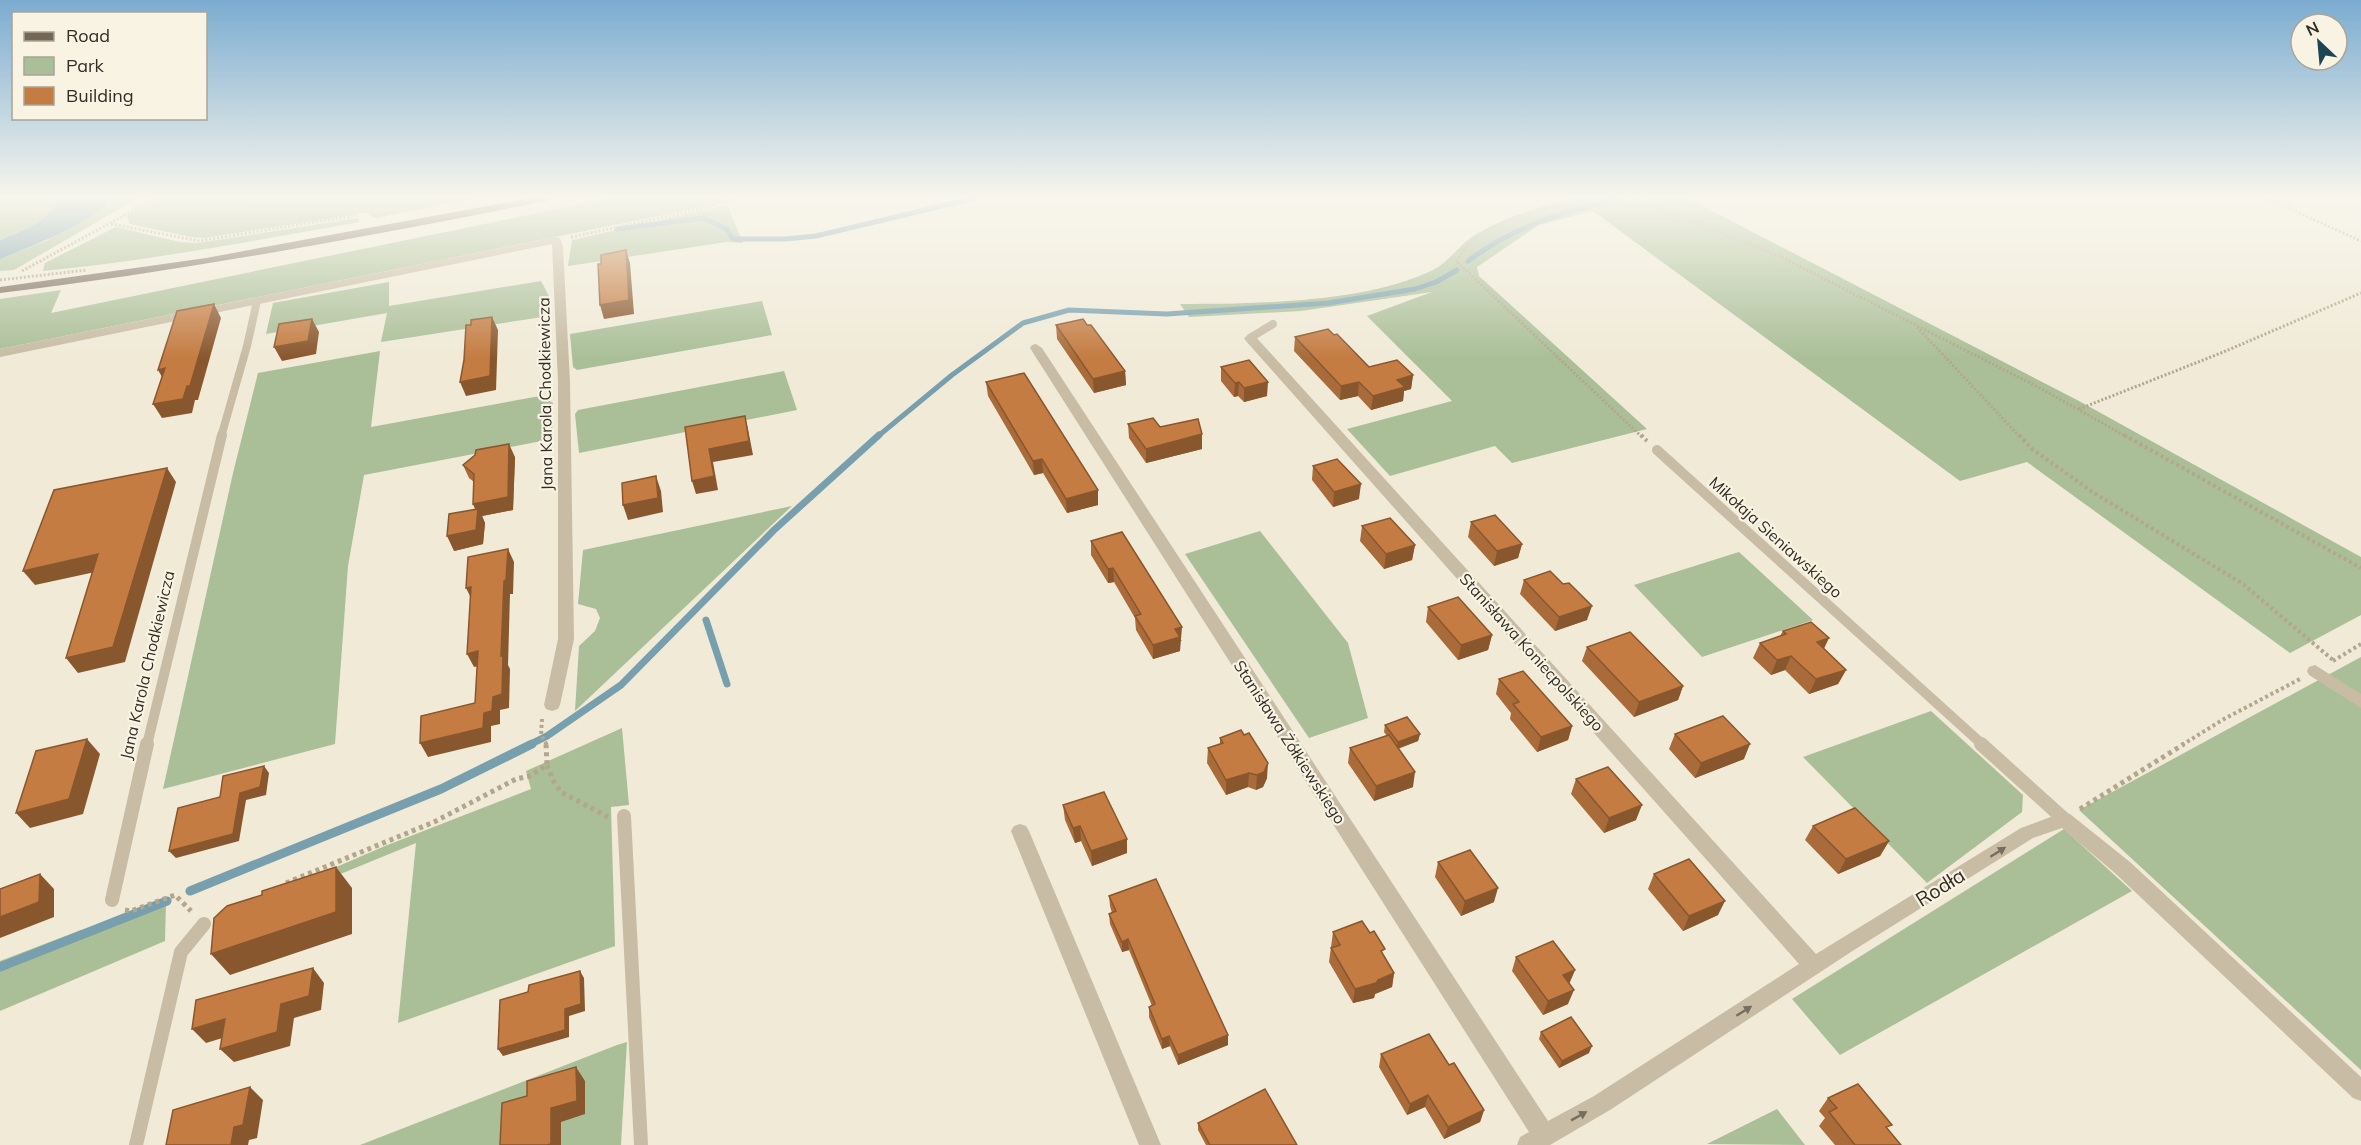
<svg xmlns="http://www.w3.org/2000/svg" width="2361" height="1145" viewBox="0 0 2361 1145" font-family="Mulish,sans-serif">
	<style>
		.green { fill: #aabf98 }
		.water { fill: #779fad }
		.lines { fill: none; stroke-linecap: round; stroke-linejoin: round }
		.stream-far2 { stroke: #779fad; stroke-width: 5 }
		.stream-far1 { stroke: #779fad; stroke-width: 7 }
		.stream { stroke: #779fad; stroke-width: 9 }
		.path-far2 { stroke: #b3a68e; stroke-width: 3; stroke-dasharray: 2 2; stroke-linecap: butt }
		.path-far1 { stroke: #b3a68e; stroke-width: 4; stroke-dasharray: 3 3; stroke-linecap: butt }
		.path { stroke: #b3a68e; stroke-width: 5; stroke-dasharray: 4 4; stroke-linecap: butt }
		.lane-far2 { stroke: #c8bca4; stroke-width: 8 }
		.lane-far1 { stroke: #c8bca4; stroke-width: 10 }
		.lane { stroke: #c8bca4; stroke-width: 14 }
		.street { fill: #c8bca4; fill-rule: evenodd }
		.primary { fill: #756757; fill-rule: evenodd }
		.path-bridge { stroke: #b3a68e; stroke-width: 3; stroke-dasharray: 2 2; stroke-linecap: butt }
		.wall { fill: #a96b39 }
		.shaded-wall { fill: #89572e }
		.building { fill: #c47c42; stroke: #89572e; stroke-width: 1.5 }
		.oneway { fill: #766d5f }
		.labels { text-anchor: middle; dominant-baseline: central; stroke-width: 4.5; stroke-linejoin: round; paint-order: stroke }
		.street-label { font-size: 16px; fill: #332d26; stroke: #f8f3e3 }
		.near-street-label { font-size: 20px; fill: #332d26; stroke: #f8f3e3 }
	</style>
	<rect width="100%" height="100%" fill="#f0ead7"/>
	<g class="green">
		<path d="M0 198H58C52 221 20 232 0 240Z"/>
		<polygon points="105,198 138,198 14,270 0,271 0,259 46,241 105,206"/>
		<polygon points="159,198 477,198 375,218 367,213 358,214 204,238 190,237 130,224 127,216"/>
		<polygon points="611,198 726,198 722,201 679,212 0,349 0,299 61,290 51,313"/>
		<path d="M1574 198H1621L1627 202 1653 201 1647 198H1687L2079 401 2361 557V615L2290 653 2027 462 1960 481 1593 211 1539 225 1477 267 1479 276 1647 429 1512 463 1495 446 1390 476 1347 429 1452 401 1367 316 1432 292 1301 311 1189 317 1180 304C1253 304 1366 303 1433 270 1449 262 1460 244 1475 235 1504 217 1541 206 1574 198Z"/>
		<polygon points="727,205 743,243 726,242 568,266 572,240"/>
		<path d="M358 218 360 221 355 223C251 241 148 261 43 271L45 263 116 227 180 242 198 243Z"/>
		<polygon points="541,281 550,298 549,313 542,317 381,342 387,313 266,334 273,303 389,282 389,306"/>
		<polygon points="762,301 772,335 577,370 573,367 570,334"/>
		<polygon points="380,351 371,427 540,396 553,403 552,439 364,475 348,566 335,744 163,789 233,473 258,373"/>
		<polygon points="784,371 797,410 579,453 575,414 578,410"/>
		<polygon points="792,506 575,711 579,646 595,631 600,618 596,609 578,604 583,550"/>
		<polygon points="1260,531 1348,643 1368,718 1309,738 1185,554"/>
		<polygon points="1739,552 1813,620 1702,657 1634,585"/>
		<polygon points="2361,657 2361,1070 2079,810"/>
		<polygon points="1931,711 2023,795 2022,812 1927,883 1803,757"/>
		<polygon points="622,728 629,805 611,807 615,946 398,1023 416,843 221,923 290,887 385,846 531,789 526,771"/>
		<polygon points="2064,829 2132,891 1840,1055 1792,999"/>
		<polygon points="166,902 165,941 0,1011 0,961 81,930 81,937"/>
		<polygon points="627,1042 621,1145 360,1145 617,1045"/>
		<polygon points="1777,1109 1805,1145 1707,1144"/>
	</g>
	<path class="water" d="M58 198H105L106 206C73 230 38 244 0 259V240C20 232 52 221 58 198Z"/>
	<g class="lines">
		<g class="stream-far2">
			<polyline points="617,229 703,218 727,229 733,239 785,239 816,236 975,198"/>
			<path d="M1468 261C1517 225 1562 212 1620 198"/>
			<polyline points="877,437 952,375 1023,323 1069,310 1167,314 1328,303 1415,289 1436,282 1457,270"/>
		</g>
		<g class="stream-far1">
			<polyline points="706,620 727,684"/>
			<polyline points="529,745 547,736 621,685 774,530 879,435"/>
		</g>
		<g class="stream">
			<polyline points="190,891 441,789 532,744"/>
			<polyline points="0,967 167,901"/>
		</g>
		<g class="path-far2">
			<path d="M1592 198C1552 207 1503 215 1470 243 1465 248 1461 255 1456 261L1642 437"/>
			<polyline points="1633,198 1781,257 2040,388 2127,437"/>
			<polyline points="2266,198 2361,241"/>
			<polyline points="111,224 199,241 359,215"/>
			<polyline points="571,237 684,213 736,198"/>
			<polyline points="22,271 156,198"/>
			<polyline points="1917,327 2020,437"/>
			<polyline points="2079,409 2221,353 2361,293"/>
		</g>
		<g class="path-far1">
			<polyline points="1641,435 1647,441"/>
			<polyline points="2019,435 2032,449 2094,493 2243,584 2333,660"/>
			<polyline points="2124,435 2361,568"/>
			<polyline points="2333,661 2361,644"/>
			<polyline points="542,719 541,735 547,745"/>
			<polyline points="2182,745 2224,719 2300,679"/>
		</g>
		<g class="path">
			<polyline points="547,765 554,782 561,792 608,817"/>
			<polyline points="2080,809 2184,744"/>
			<polyline points="286,883 434,822 516,779 530,776 547,765 546,744"/>
			<polyline points="125,910 131,911 175,895 191,911"/>
		</g>
		<g class="lane-far2">
			<polyline points="1250,338 1273,324"/>
			<polyline points="221,437 247,346 257,301"/>
		</g>
		<g class="lane-far1">
			<polyline points="1657,450 1983,745"/>
			<polyline points="147,745 222,435"/>
		</g>
		<g class="lane">
			<polyline points="1981,744 2064,819"/>
			<polyline points="624,816 641,1145"/>
			<polyline points="112,900 147,744"/>
			<polyline points="136,1145 181,952 204,924"/>
		</g>
		<g class="street">
			<polygon points="556,237 560,238 563,247 570,382 574,639 560,705 558,709 552,711 546,709 544,705 558,639 558,382 552,244 0,357 0,349"/>
			<polygon points="1250,334 1254,335 1816,954 2021,828 2064,812 2070,814 2130,862 2361,1077 2361,1101 2353,1098 2116,874 2062,828 2033,838 1854,950 1610,1110 1550,1145 1517,1145 1520,1137 1529,1132 1030,348 1032,345 1036,344 1042,348 1548,1121 1594,1096 1799,964 1246,341 1244,338"/>
			<polygon points="2315,665 2361,694 2361,708 2309,675 2307,671 2309,667"/>
			<polygon points="1020,824 1026,826 1029,831 1161,1145 1139,1145 1011,831 1014,826"/>
		</g>
		<path class="primary" d="M530 198H551L546 201C365 237 184 271 0 293V287L206 258Z"/>
		<polyline class="path-bridge" points="0,280 87,270"/>
	</g>
	<g class="wall">
		<polygon points="1056,325 1087,325 1125,371 1126,385 1094,393 1057,339"/>
		<polygon points="1295,337 1369,367 1413,375 1411,389 1404,391 1403,401 1371,410 1358,396 1340,400 1294,351"/>
		<polygon points="1221,367 1267,396 1244,402 1238,396 1234,397 1221,381"/>
		<polygon points="986,382 1098,490 1098,505 1067,513 1043,473 1034,475 988,396"/>
		<polygon points="1128,424 1160,427 1202,449 1146,463 1129,438"/>
		<polygon points="515,457 513,510 482,516 485,523 483,544 454,551 475,509 473,504 474,482 469,478 463,465"/>
		<polygon points="1313,466 1359,499 1333,507 1312,480"/>
		<polygon points="1471,522 1522,544 1518,558 1494,566 1468,537"/>
		<polygon points="1362,526 1415,545 1412,560 1384,569 1360,541"/>
		<polygon points="1091,541 1182,641 1180,641 1180,651 1153,659 1136,630 1135,618 1114,582 1108,583 1091,555"/>
		<polygon points="1524,580 1587,620 1555,631 1520,594"/>
		<polygon points="1428,607 1492,635 1488,650 1458,660 1426,622"/>
		<polygon points="1783,631 1824,649 1846,670 1838,684 1809,694 1785,670 1771,675 1753,658 1760,643 1780,636"/>
		<polygon points="1587,647 1683,686 1678,700 1634,717 1582,661"/>
		<polygon points="1499,679 1572,726 1568,740 1537,752 1510,719 1511,713 1496,694"/>
		<polygon points="1385,725 1420,734 1418,741 1398,749 1413,787 1374,801 1348,763 1350,748 1387,736 1384,732"/>
		<polygon points="1675,734 1744,759 1695,778 1669,749"/>
		<polygon points="1220,738 1267,778 1263,787 1256,790 1248,787 1226,795 1207,763 1208,748 1220,744"/>
		<polygon points="1576,779 1636,820 1604,833 1571,794"/>
		<polygon points="1063,805 1127,853 1092,866 1081,841 1075,843 1065,820"/>
		<polygon points="1813,826 1889,841 1880,856 1838,874 1805,840"/>
		<polygon points="1438,862 1494,902 1461,916 1435,877"/>
		<polygon points="1654,874 1718,915 1683,931 1648,889"/>
		<polygon points="1109,896 1228,1035 1228,1045 1178,1065 1170,1046 1162,1049 1149,1017 1149,1007 1152,1006 1129,950 1122,952 1110,924 1109,914 1112,913 1110,906"/>
		<polygon points="1333,932 1384,956 1394,973 1392,987 1375,994 1374,998 1353,1003 1329,962"/>
		<polygon points="1516,957 1575,970 1569,984 1568,1004 1543,1015 1512,971"/>
		<polygon points="1541,1032 1589,1053 1559,1068 1539,1039"/>
		<polygon points="1381,1054 1449,1065 1484,1110 1480,1122 1444,1139 1425,1107 1407,1115 1379,1067"/>
		<polygon points="1828,1098 1888,1130 1901,1145 1835,1145 1819,1126 1825,1118 1819,1111"/>
		<polygon points="1198,1123 1297,1145 1206,1145 1198,1130"/>
	</g>
	<g class="shaded-wall">
		<polygon points="626,250 630,263 634,314 604,319 600,305"/>
		<polygon points="214,304 221,318 198,400 195,400 192,413 162,418 153,404"/>
		<polygon points="492,317 498,330 496,390 466,396 460,382"/>
		<polygon points="312,319 319,332 316,354 282,361 274,347"/>
		<polygon points="165,368 166,384 158,370"/>
		<polygon points="1125,371 1126,385 1094,393 1093,379"/>
		<polygon points="1413,375 1411,389 1404,391 1403,401 1371,410 1373,396 1397,380"/>
		<polygon points="1239,382 1238,396 1234,397 1235,383"/>
		<polygon points="1268,382 1267,396 1244,402 1244,388"/>
		<polygon points="1359,382 1358,396 1340,400 1341,386"/>
		<polygon points="745,416 748,429 753,455 713,462 718,490 696,494 692,481 709,449"/>
		<polygon points="1202,434 1202,449 1146,463 1146,449"/>
		<polygon points="509,444 515,457 513,510 482,516 485,523 483,544 454,551 447,536 478,514 473,504"/>
		<polygon points="1042,459 1043,473 1034,475 1033,461"/>
		<polygon points="167,468 176,482 125,662 78,673 66,658"/>
		<polygon points="656,476 661,491 663,512 628,520 623,505"/>
		<polygon points="1361,484 1359,499 1333,507 1334,492"/>
		<polygon points="1098,490 1098,505 1067,513 1066,499"/>
		<polygon points="1522,544 1518,558 1494,566 1497,551"/>
		<polygon points="1415,545 1412,560 1384,569 1386,554"/>
		<polygon points="508,549 514,562 513,594 510,594 508,665 510,669 509,708 500,710 500,724 491,726 491,742 428,757 420,743 484,713 493,697 501,656 504,581"/>
		<polygon points="98,554 109,569 35,585 23,571"/>
		<polygon points="1113,568 1114,582 1108,583 1108,569"/>
		<polygon points="471,587 473,602 466,588"/>
		<polygon points="1592,606 1587,620 1555,631 1559,617"/>
		<polygon points="1182,627 1180,651 1153,659 1153,645 1175,629"/>
		<polygon points="1492,635 1488,650 1458,660 1461,645"/>
		<polygon points="1829,638 1822,653 1817,642"/>
		<polygon points="478,651 485,665 474,667 467,654"/>
		<polygon points="1791,656 1785,670 1771,675 1777,660"/>
		<polygon points="1846,670 1838,684 1809,694 1816,679"/>
		<polygon points="1683,686 1678,700 1634,717 1639,702"/>
		<polygon points="1572,726 1568,740 1537,752 1541,737"/>
		<polygon points="1420,734 1418,741 1396,749 1398,742"/>
		<polygon points="87,739 100,754 83,814 30,828 16,813"/>
		<polygon points="1750,744 1744,759 1695,778 1701,763"/>
		<polygon points="1268,763 1267,778 1263,787 1256,790 1257,775"/>
		<polygon points="264,766 269,773 266,795 246,800 239,841 176,858 169,851 240,793"/>
		<polygon points="1415,772 1413,787 1374,801 1376,786"/>
		<polygon points="1249,773 1248,787 1226,795 1226,780"/>
		<polygon points="1642,805 1636,820 1604,833 1609,818"/>
		<polygon points="1080,826 1081,841 1075,843 1073,828"/>
		<polygon points="1127,839 1127,853 1092,866 1091,851"/>
		<polygon points="1889,841 1880,856 1838,874 1846,859"/>
		<polygon points="336,867 352,888 352,934 230,975 211,954"/>
		<polygon points="40,874 54,889 54,917 0,938 0,917"/>
		<polygon points="1498,888 1494,902 1461,916 1465,901"/>
		<polygon points="1725,901 1718,915 1683,931 1689,916"/>
		<polygon points="1128,939 1129,950 1122,952 1122,942"/>
		<polygon points="313,968 324,983 321,1010 294,1018 290,1046 234,1062 220,1049 281,1004"/>
		<polygon points="1575,970 1569,984 1563,975"/>
		<polygon points="580,971 584,978 585,1011 569,1016 569,1037 503,1056 498,1049 565,1009"/>
		<polygon points="1394,973 1392,987 1375,994 1374,998 1353,1003 1355,989"/>
		<polygon points="1574,990 1568,1004 1543,1015 1548,1001"/>
		<polygon points="225,1019 239,1033 206,1043 192,1029"/>
		<polygon points="1228,1035 1228,1045 1178,1065 1178,1055"/>
		<polygon points="1169,1036 1170,1046 1162,1049 1162,1039"/>
		<polygon points="1592,1046 1589,1053 1559,1068 1562,1061"/>
		<polygon points="576,1067 585,1081 585,1114 561,1122 561,1145 547,1145 551,1108"/>
		<polygon points="250,1087 263,1100 257,1138 249,1140 248,1145 231,1145 234,1127"/>
		<polygon points="1428,1095 1425,1107 1407,1115 1410,1104"/>
		<polygon points="1484,1110 1480,1122 1444,1139 1448,1127"/>
	</g>
	<g class="building">
		<polygon points="626,250 629,300 600,305 598,264 601,264 601,255"/>
		<polygon points="214,304 190,386 187,386 183,399 153,404 165,368 158,370 177,311"/>
		<polygon points="492,317 490,376 460,382 464,360 466,325 471,325 471,320"/>
		<polygon points="312,319 308,341 274,347 279,324"/>
		<polygon points="1083,319 1087,325 1091,325 1125,371 1093,379 1056,325"/>
		<polygon points="1328,329 1334,335 1337,334 1369,367 1397,360 1413,375 1397,380 1405,387 1373,396 1359,382 1341,386 1295,337"/>
		<polygon points="1249,360 1268,382 1244,388 1239,382 1235,383 1221,367"/>
		<polygon points="1024,373 1098,490 1066,499 1042,459 1033,461 986,382"/>
		<polygon points="745,416 749,441 709,449 714,476 692,481 685,427"/>
		<polygon points="1153,418 1160,427 1198,419 1202,434 1146,449 1128,424"/>
		<polygon points="509,444 508,497 473,504 474,474 463,465 475,455 476,450"/>
		<polygon points="1337,459 1361,484 1334,492 1313,466"/>
		<polygon points="167,468 113,647 66,658 98,554 23,571 54,490"/>
		<polygon points="656,476 658,498 623,505 622,483"/>
		<polygon points="478,509 476,530 447,536 449,514"/>
		<polygon points="1495,515 1522,544 1497,551 1471,522"/>
		<polygon points="1390,518 1415,545 1386,554 1362,526"/>
		<polygon points="1122,532 1182,627 1175,629 1180,637 1153,645 1135,616 1141,614 1113,568 1108,569 1091,541"/>
		<polygon points="508,549 506,580 504,581 501,656 503,656 502,694 493,697 492,711 484,713 483,728 420,743 421,716 475,703 478,651 467,654 471,587 466,588 468,557"/>
		<polygon points="1550,571 1563,584 1569,583 1592,606 1559,617 1524,580"/>
		<polygon points="1458,597 1492,635 1461,645 1428,607"/>
		<polygon points="1811,622 1829,638 1817,642 1846,670 1816,679 1791,656 1777,660 1760,643 1786,634 1783,631"/>
		<polygon points="1630,632 1683,686 1639,702 1587,647"/>
		<polygon points="1523,671 1572,726 1541,737 1513,704 1519,702 1499,679"/>
		<polygon points="1723,716 1750,744 1701,763 1675,734"/>
		<polygon points="1407,717 1420,734 1398,742 1385,725"/>
		<polygon points="1241,730 1244,735 1249,733 1268,763 1264,772 1257,775 1249,773 1226,780 1208,748 1223,743 1220,738"/>
		<polygon points="1389,735 1415,772 1376,786 1350,748"/>
		<polygon points="87,739 69,799 16,813 36,751"/>
		<polygon points="264,766 260,787 240,793 233,834 169,851 178,808 220,797 223,776"/>
		<polygon points="1608,767 1642,805 1609,818 1576,779"/>
		<polygon points="1104,792 1127,839 1091,851 1080,826 1073,828 1063,805"/>
		<polygon points="1855,808 1889,841 1846,859 1813,826"/>
		<polygon points="1470,850 1498,888 1465,901 1438,862"/>
		<polygon points="1689,859 1725,901 1689,916 1654,874"/>
		<polygon points="336,867 336,912 211,954 214,918 227,906 262,895 262,891"/>
		<polygon points="40,874 39,902 0,917 0,889"/>
		<polygon points="1156,879 1228,1035 1178,1055 1169,1036 1162,1039 1149,1007 1155,1004 1128,939 1122,942 1109,914 1116,911 1109,896"/>
		<polygon points="1362,921 1370,933 1374,931 1385,949 1381,951 1394,973 1378,980 1376,983 1355,989 1331,948 1340,945 1333,932"/>
		<polygon points="1553,941 1575,970 1563,975 1574,990 1548,1001 1516,957"/>
		<polygon points="313,968 309,996 281,1004 277,1032 220,1049 225,1019 192,1029 196,1000"/>
		<polygon points="580,971 581,1004 565,1009 565,1030 498,1049 500,1000 528,992 529,985"/>
		<polygon points="1571,1017 1592,1046 1562,1061 1541,1032"/>
		<polygon points="1429,1034 1449,1065 1454,1063 1484,1110 1448,1127 1428,1095 1410,1104 1381,1054"/>
		<polygon points="576,1067 577,1101 551,1108 551,1144 547,1145 500,1145 502,1103 527,1096 527,1081"/>
		<polygon points="1858,1084 1892,1125 1886,1127 1901,1145 1855,1145 1829,1112 1837,1108 1828,1098"/>
		<polygon points="250,1087 243,1125 234,1127 231,1145 166,1145 173,1110"/>
		<polygon points="1265,1089 1297,1145 1210,1145 1198,1123"/>
	</g>
	<defs><path id="oneway-solid" d="M-6-.8H1V-3.2L6.5 0L1 3.2V.8H-6Z" transform="scale(1.5)"/></defs>
	<g class="oneway">
		<use href="#oneway-solid" transform="translate(1998 852) rotate(-32)"/>
		<use href="#oneway-solid" transform="translate(1744 1011) rotate(-32)"/>
		<use href="#oneway-solid" transform="translate(1579 1116) rotate(-29)"/>
	</g>
	<linearGradient id="sky" x2="0" y2="1"><stop stop-color="#7bacd0"/><stop offset="0.55" stop-color="#f8f6ed"/><stop offset="1" stop-color="#f8f6ed" stop-opacity="0"/></linearGradient>
	<rect width="2361" height="358" fill="url(#sky)"/>
	<g class="labels">
		<g class="street-label">
			<text transform="translate(545 394) rotate(-91)">Jana Karola Chodkiewicza</text>
			<text transform="translate(1776 537) rotate(42)">Mikołaja Sieniawskiego</text>
			<text transform="translate(1532 652) rotate(48)">Stanisława Koniecpolskiego</text>
			<text transform="translate(147 665) rotate(-77)">Jana Karola Chodkiewicza</text>
			<text transform="translate(1290 742) rotate(57)">Stanisława Żółkiewskiego</text>
		</g>
		<g class="near-street-label">
			<text transform="translate(1940 887) rotate(-32)">Rodła</text>
		</g>
	</g>
	<rect x="12" y="12" width="195" height="108" fill="#f8f3e3" stroke="#a9a497" stroke-width="1.5"/>
	<rect x="24" y="32" width="30" height="9" fill="#756757" stroke="#a9a497" stroke-width="1.5"/>
	<text x="66" y="42" font-size="18" fill="#332d26">Road</text>
	<rect x="24" y="57" width="30" height="18" fill="#aabf98" stroke="#a9a497" stroke-width="1.5"/>
	<text x="66" y="72" font-size="18" fill="#332d26">Park</text>
	<rect x="24" y="87" width="30" height="18" fill="#c47c42" stroke="#a9a497" stroke-width="1.5"/>
	<text x="66" y="102" font-size="18" fill="#332d26">Building</text>
	<g transform="translate(2319 42) rotate(334)"><circle r="28" fill="#f8f3e3" stroke="#a9a497" stroke-width="1.5"/>
	<path d="M0-4.5L10 22L0 15L-10 22Z" fill="#1c4554"/>
	<text y="-9" font-size="16" font-weight="bold" text-anchor="middle" fill="#332d26">N</text>
	</g>
</svg>
